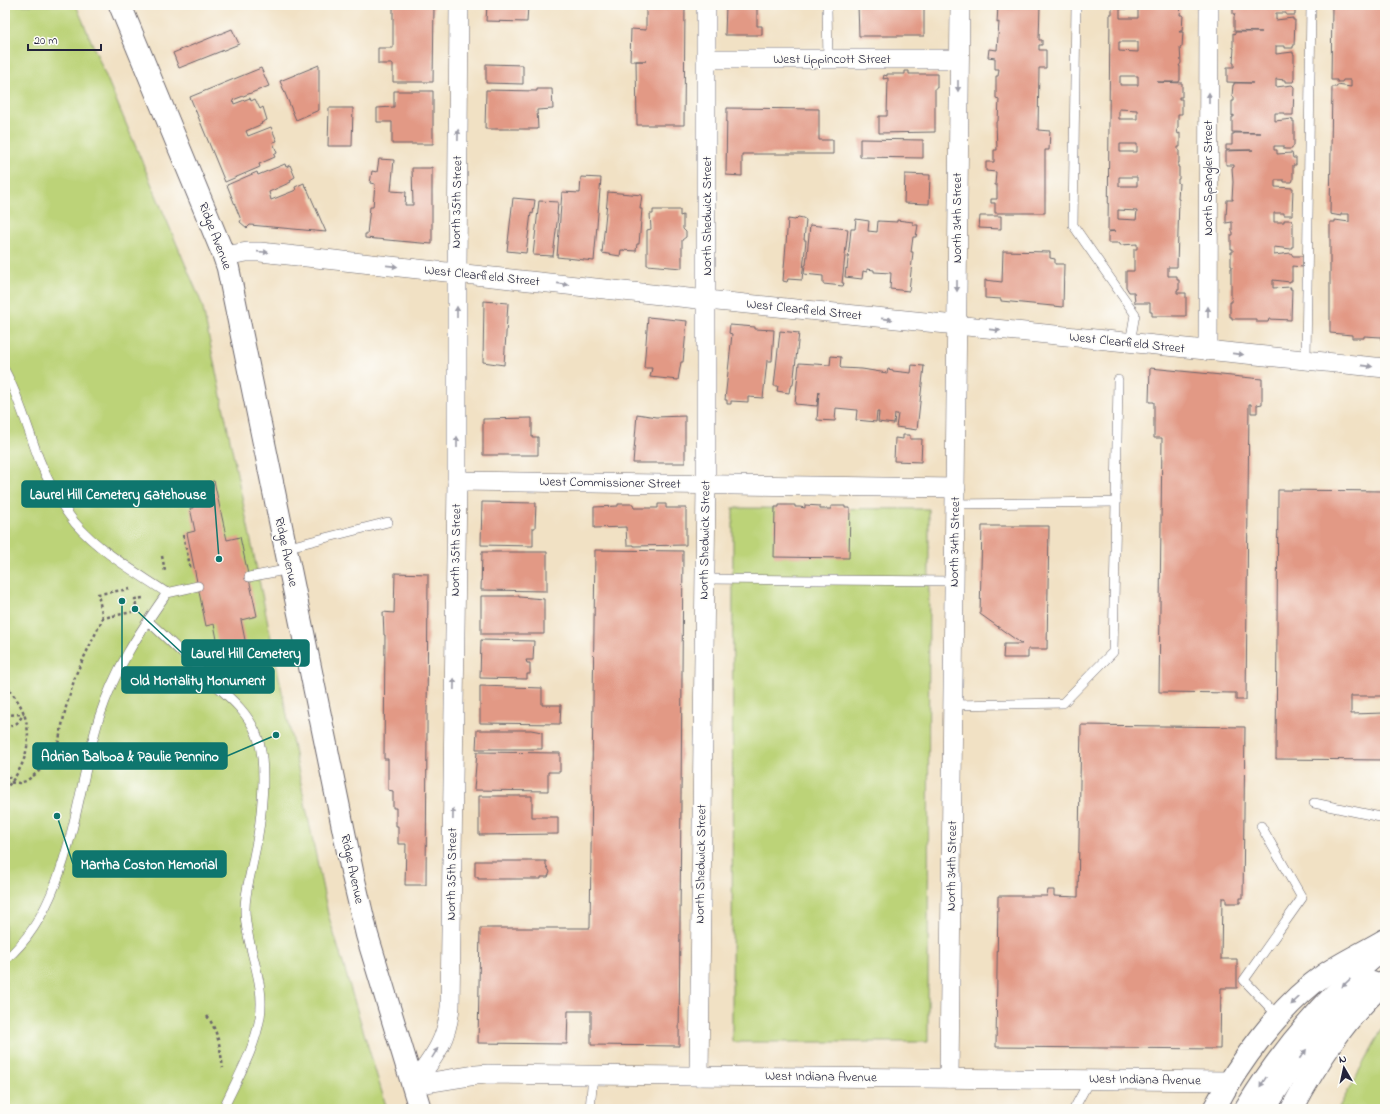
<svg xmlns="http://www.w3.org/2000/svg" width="1390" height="1114" viewBox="0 0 1390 1114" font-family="'Indie Flower',sans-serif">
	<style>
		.green { fill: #bcd378; stroke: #6f7a5a }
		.building { fill: #e29985; fill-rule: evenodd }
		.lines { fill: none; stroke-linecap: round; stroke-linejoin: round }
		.service-casing { stroke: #6a656b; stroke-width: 10 }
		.minor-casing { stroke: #6a656b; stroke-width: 20 }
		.secondary-casing { stroke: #6a656b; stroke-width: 24 }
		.primary-casing { stroke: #6a656b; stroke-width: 24 }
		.path { stroke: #6a656b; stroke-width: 2.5; stroke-dasharray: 3 3; stroke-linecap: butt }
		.service { stroke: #fff; stroke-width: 9 }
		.minor { stroke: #fff; stroke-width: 19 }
		.secondary { stroke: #fff; stroke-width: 22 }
		.primary { stroke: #fff; stroke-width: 22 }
		.oneway { fill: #9c9ca7 }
		.labels { text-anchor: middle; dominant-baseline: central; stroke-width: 3.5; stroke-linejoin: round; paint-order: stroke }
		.street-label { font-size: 13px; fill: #22223b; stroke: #fdfcf7 }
		.leader { fill: none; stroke: #0f766e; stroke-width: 1.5 }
		.callout-dot { fill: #0f766e; stroke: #fdfcf7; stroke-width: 1.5 }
		.callout { fill: #0f766e; stroke: #0f766e; stroke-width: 1.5 }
		.callout-label { font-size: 14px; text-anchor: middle; font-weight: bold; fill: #fff }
	</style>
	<rect width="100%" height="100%" fill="#fdfcf7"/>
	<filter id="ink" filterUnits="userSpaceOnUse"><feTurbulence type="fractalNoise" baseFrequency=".025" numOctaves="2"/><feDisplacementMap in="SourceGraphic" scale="8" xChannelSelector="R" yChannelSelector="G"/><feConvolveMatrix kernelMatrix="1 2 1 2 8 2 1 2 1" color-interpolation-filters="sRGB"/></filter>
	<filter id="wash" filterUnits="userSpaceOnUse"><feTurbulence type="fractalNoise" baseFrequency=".012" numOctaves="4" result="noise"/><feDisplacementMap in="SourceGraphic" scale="16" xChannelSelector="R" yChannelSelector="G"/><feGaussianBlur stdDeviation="0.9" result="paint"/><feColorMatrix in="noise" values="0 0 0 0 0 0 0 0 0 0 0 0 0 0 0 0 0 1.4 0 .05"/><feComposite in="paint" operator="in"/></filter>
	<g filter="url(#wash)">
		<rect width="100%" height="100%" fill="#f1e1c4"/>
		<g class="green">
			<polygon points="5,5 76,5 202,304 328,914 387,1109 5,1109"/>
			<polygon points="733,508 929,509 928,1042 732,1042"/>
			<polygon points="1385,1024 1385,1109 1338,1109"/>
		</g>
		<g id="blocks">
			<g class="building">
				<polygon points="393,5 434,5 433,82 393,82 393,64 378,64 378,48 393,48"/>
				<polygon points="487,5 528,5 527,22 486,21"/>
				<polygon points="646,5 685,5 684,125 637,125 636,61 646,61 630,61 631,29 646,30"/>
				<polygon points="726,5 757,5 757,26 762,26 762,35 725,35"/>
				<polygon points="858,5 924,5 924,36 859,36"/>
				<polygon points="998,5 1040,5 1039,40 1042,40 1042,45 1039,45 1039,50 1046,50 1046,68 1039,68 1038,130 1050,131 1049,150 1045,150 1045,213 995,213 995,203 991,203 991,199 997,199 997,185 995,185 996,172 986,171 986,162 994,162 994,150 997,150 996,122 998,121 999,99 996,98 996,76 998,76 999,69 995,69 995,58 988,57 989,49 997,50 999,22 997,23"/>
				<path d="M1112 5H1181L1180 15H1183L1182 31H1180L1179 32H1183L1182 47H1180L1181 63 1179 66H1180V80L1179 82H1157L1182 83V97H1179V99H1182V114H1178V129H1177L1178 134 1180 133V147H1178V150H1179V163H1178V167H1179V179H1178V183H1179L1178 199H1179L1177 267H1168V276H1177V280H1179V290H1177V293H1186V316H1152V312H1150V303H1135L1134 292H1129L1126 287V271H1134V249H1137V244L1120 245V243H1108V232L1115 231H1108L1110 14H1112ZM1120 9H1138V18H1120ZM1119 42H1138V52L1119 51ZM1120 76H1138V85H1120ZM1119 109 1137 110V119H1119ZM1120 144H1137V152H1120ZM1119 177H1137V186H1119ZM1118 210 1137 211 1136 220 1118 219Z"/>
				<polygon points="1233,5 1295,5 1295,15 1286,15 1286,13 1276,13 1276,20 1293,18 1293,20 1295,20 1294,46 1293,46 1293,48 1285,48 1285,46 1276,46 1276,54 1293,52 1293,54 1294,54 1294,79 1293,82 1285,82 1285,80 1276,79 1276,87 1292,85 1294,87 1293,115 1285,115 1285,113 1275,113 1275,121 1292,119 1292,121 1294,121 1294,146 1292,147 1292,149 1284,149 1284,146 1274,146 1274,150 1277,150 1277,154 1292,153 1293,158 1296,158 1296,165 1293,165 1293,180 1292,182 1284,182 1284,180 1275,180 1275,187 1293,188 1292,215 1284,215 1284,213 1274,213 1274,222 1284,222 1284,220 1291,220 1292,222 1293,222 1293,247 1291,247 1291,249 1274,247 1274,255 1291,253 1293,256 1303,256 1303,267 1292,266 1292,281 1290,281 1290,282 1273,280 1273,288 1291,287 1290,289 1292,289 1291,320 1269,319 1268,322 1256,322 1256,319 1232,319 1232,317 1230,317 1230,302 1232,302 1232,299 1231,299 1231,268 1232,268 1232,266 1231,266 1231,252 1233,252 1233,249 1231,249 1231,235 1233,235 1233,232 1232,232 1232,222 1226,223 1226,217 1227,200 1233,200 1233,199 1232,199 1233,182 1232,168 1234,167 1234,165 1226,165 1226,151 1253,150 1226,150 1226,145 1232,145 1232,134 1234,134 1234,133 1261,133 1232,132 1232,117 1234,117 1234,115 1232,116 1232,101 1234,101 1234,97 1232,96 1233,85 1234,85 1234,83 1253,83 1227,82 1227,67 1234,67 1234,63 1233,63 1234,48 1233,48 1233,33 1235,34 1235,32 1262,32 1234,31 1234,17 1235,14 1233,14"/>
				<polygon points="1332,5 1385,5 1385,340 1381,340 1381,337 1364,336 1364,338 1352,338 1352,335 1330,333 1330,222 1335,222 1335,220 1349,222 1349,214 1341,214 1341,216 1330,214 1332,87 1337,87 1337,85 1351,87 1351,80 1343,80 1342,82 1337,82 1337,80 1331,80"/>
				<polygon points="232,29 239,44 179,68 173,53"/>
				<polygon points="486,64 523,65 523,84 486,83"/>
				<polygon points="319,65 319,110 296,120 280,81"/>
				<polygon points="261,68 269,86 233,100 234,104 250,98 251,101 255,99 260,109 263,107 267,120 261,123 262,124 246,131 248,136 271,127 277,141 273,142 277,153 274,155 275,157 259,164 260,167 225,182 190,97"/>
				<polygon points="905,71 909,71 909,74 937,74 937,88 935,88 935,132 879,133 879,116 887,116 888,78 883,79 884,75 887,76 887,74 905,74"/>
				<polygon points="537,89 552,89 553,109 537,110 538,129 485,129 486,90 537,91"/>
				<polygon points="394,91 433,91 433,144 392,144 392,122 377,122 377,108 394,107"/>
				<polygon points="329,108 353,108 352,146 328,146"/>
				<polygon points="727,108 819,109 819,140 833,140 833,154 742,154 742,176 726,175"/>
				<polygon points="860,139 923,140 923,158 860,157"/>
				<polygon points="379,159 394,160 391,191 406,192 405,205 413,205 412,168 430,168 432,167 432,244 365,238 365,234 367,234 370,207 373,207 375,184 370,183 372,171 377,172"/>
				<polygon points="285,164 286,167 290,165 295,177 290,180 291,182 269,192 271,200 296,190 295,187 304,183 305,187 306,186 326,232 250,225 247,228 240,222 241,220 227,185 257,172 258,175"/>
				<polygon points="905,174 930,175 929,204 904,203"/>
				<polygon points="581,177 601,178 594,261 557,257 562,192 580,193"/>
				<polygon points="608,192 642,195 640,209 642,209 639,244 637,244 636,251 621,250 620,256 602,253"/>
				<polygon points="513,198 535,200 533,214 531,213 526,253 507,251"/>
				<polygon points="539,201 558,202 557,215 558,215 553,256 533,255"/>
				<polygon points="653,210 680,210 680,216 683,215 683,229 686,232 686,237 682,240 682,268 647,265 647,230 651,229 650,214 653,214"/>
				<polygon points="980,216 1001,216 1001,229 979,228"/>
				<polygon points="798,217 803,218 806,220 804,240 806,240 802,280 788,279 787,282 783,281 788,219 795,220"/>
				<polygon points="856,219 869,221 868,231 877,232 878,221 897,222 897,220 913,222 913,225 918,225 916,237 913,237 911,252 913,252 909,291 890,289 891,273 874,272 874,270 867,269 867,272 863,271 862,279 845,277 846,268 847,269 851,229 855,229"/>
				<polygon points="810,225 848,229 842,283 844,283 843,286 823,284 823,276 804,274 805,265 806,265"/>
				<polygon points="1003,251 1050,252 1050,258 1055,259 1055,264 1064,264 1063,307 1001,301 1001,299 985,298 985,280 1002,282"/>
				<polygon points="484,301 508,303 504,365 483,362"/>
				<polygon points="648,317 687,321 683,362 681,362 678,380 650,377 652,368 644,368"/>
				<polygon points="730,325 755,327 755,329 774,330 772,361 767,361 763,398 748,397 748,402 731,401 731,404 727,404 727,400 725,400 732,334 729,333"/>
				<polygon points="780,331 799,333 793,385 792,385 791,387 790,387 789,393 777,391 778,386 774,386"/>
				<polygon points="831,356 841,357 840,367 841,368 862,369 887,373 888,369 893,370 893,371 911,373 912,365 924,366 917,430 896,427 898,414 895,414 894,424 878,422 879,412 877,412 876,422 856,420 857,410 836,408 835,421 817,420 819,391 817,406 795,404 799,363 830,365"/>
				<polygon points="1150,368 1262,379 1262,404 1257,405 1257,413 1251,413 1251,404 1249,404 1246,700 1236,700 1236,693 1159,692 1162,438 1154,438 1154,402 1149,402"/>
				<polygon points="637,414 656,417 685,416 685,463 633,463"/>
				<polygon points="532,418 532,437 538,437 538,455 483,455 483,419"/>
				<polygon points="903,435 910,435 910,439 922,439 921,462 894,461 895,438 903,439"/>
				<polygon points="214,481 227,540 240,537 257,616 241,620 248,655 221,660 214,624 206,626 187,533 195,531 190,508 193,508 188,486"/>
				<polygon points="1278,490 1385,491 1385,696 1351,696 1351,714 1385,713 1385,760 1276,759"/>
				<polygon points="482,502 536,503 535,528 533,528 533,546 481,545"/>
				<polygon points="618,504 633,504 634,508 658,508 658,504 666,504 666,508 686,508 686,545 634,546 634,545 627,545 626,527 594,528 594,507 618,506"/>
				<polygon points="779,505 795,505 795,507 800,507 805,508 805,505 820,506 820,509 831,509 831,506 845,506 845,508 850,508 849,558 774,557 775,507 779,507"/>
				<polygon points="982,526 1049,526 1047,649 1028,649 1028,658 1003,658 1004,644 1022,644 980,614"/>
				<polygon points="595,550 683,551 679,1046 591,1045 591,1011 568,1011 567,1044 478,1043 480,928 590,928"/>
				<polygon points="482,552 547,552 547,591 481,590"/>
				<polygon points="395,573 428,574 426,885 405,885 406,844 398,844 398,826 396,826 396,808 393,808 393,791 388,790 388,759 384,759 385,635 384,635 383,612 394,613"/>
				<polygon points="481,596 519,596 519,597 544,599 544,634 481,634"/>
				<polygon points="481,640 534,641 533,660 526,660 527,663 530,663 530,674 527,674 527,679 480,678"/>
				<polygon points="480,686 542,688 542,705 561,705 560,724 480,723"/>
				<polygon points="1081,725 1245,727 1243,898 1240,898 1240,903 1226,903 1226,898 1222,898 1221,959 1237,959 1237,988 1221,988 1220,1049 996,1047 998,896 1047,896 1048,890 1054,890 1054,896 1078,897"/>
				<polygon points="477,730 531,730 542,732 542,749 476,749"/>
				<polygon points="477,752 560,753 560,772 548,772 548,791 474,790"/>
				<polygon points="479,796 532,796 532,817 558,817 558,834 479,835"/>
				<polygon points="475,861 546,861 546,865 550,872 548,877 541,877 541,879 478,879 478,877 475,877"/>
			</g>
		</g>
	</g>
	<g filter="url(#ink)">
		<use href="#blocks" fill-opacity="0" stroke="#6a656b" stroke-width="1"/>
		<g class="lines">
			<g class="service-casing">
				<g id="service">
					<polyline points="1076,5 1073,225 1135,314 1130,343"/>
					<polyline points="828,59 827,9 830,5"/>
					<polyline points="1306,360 1311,5"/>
					<path d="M5 371C20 399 28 430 39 459 48 482 60 504 75 523 100 552 136 572 167 593"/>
					<polyline points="956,504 1116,502 1118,380"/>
					<polyline points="285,548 388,522"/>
					<polyline points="249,577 290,569"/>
					<polyline points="705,579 955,581"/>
					<path d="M148 621C168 639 187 658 207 677 225 694 246 709 256 733 269 762 261 825 254 856 251 874 245 891 245 909 245 946 266 980 260 1017 255 1049 237 1079 223 1109"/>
					<polyline points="953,705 1063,703 1113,652 1116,502"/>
					<polyline points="1314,803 1385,818"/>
					<polyline points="1261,826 1302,898 1244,980 1279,1017"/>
					<path d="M5 960C70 906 75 795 99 718 115 669 138 634 167 593L198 586"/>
					<polyline points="590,1109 593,1075"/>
					<polyline points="1074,1109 1090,1079"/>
				</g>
			</g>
			<g class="minor-casing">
				<g id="minor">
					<polyline points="706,59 958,59"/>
					<polyline points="224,256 247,252 260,252 707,300 1385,368"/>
					<polyline points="1208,351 1209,5"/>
					<polyline points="457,481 956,488"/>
					<polyline points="699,1076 706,485 706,5"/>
					<polyline points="949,1078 960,5"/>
					<path d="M413 1085C433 1058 447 1042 450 1007L457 481V272L459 5"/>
					<polyline points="413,1085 476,1075 488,1074 1230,1081"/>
				</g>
			</g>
			<g class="secondary-casing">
				<g id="secondary">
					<polyline points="120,5 224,256 228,268 353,876 367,935 420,1109"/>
					<path d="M1246 1109C1283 1047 1330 994 1385 947"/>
					<path d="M1265 1109C1292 1062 1329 1016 1372 983"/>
				</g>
			</g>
			<g class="primary-casing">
				<g id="primary">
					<path d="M1214 1109C1239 1062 1280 1006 1324 975 1343 962 1365 952 1385 940"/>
					<path d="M1292 1109C1317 1062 1345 1018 1385 982"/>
				</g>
			</g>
			<g class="path">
				<polyline points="183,535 191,570"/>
				<polyline points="162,556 165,571"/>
				<polyline points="136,606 135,599 143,598"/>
				<polyline points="103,618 98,594 130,589"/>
				<path d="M5 686C37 715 34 760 5 789"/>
				<polyline points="5,715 24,714"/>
				<polyline points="5,729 17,723 24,714"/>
				<polyline points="5,733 6,740 5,744"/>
				<polyline points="5,771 12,782"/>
				<polyline points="5,782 19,783 26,781 37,773 46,764 57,749 66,707 76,674 103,618 132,612"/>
				<path d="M207 1016C219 1032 220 1049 223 1068"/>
			</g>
			<use href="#service" class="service"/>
			<use href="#minor" class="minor"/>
			<use href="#secondary" class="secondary"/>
			<use href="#primary" class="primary"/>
		</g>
		<defs><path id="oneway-solid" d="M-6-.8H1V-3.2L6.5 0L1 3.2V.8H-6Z"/></defs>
		<g class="oneway">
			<use href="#oneway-solid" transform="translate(958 86) rotate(90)"/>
			<use href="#oneway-solid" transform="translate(1209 98) rotate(-90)"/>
			<use href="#oneway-solid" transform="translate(458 135) rotate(-89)"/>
			<use href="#oneway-solid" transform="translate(263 252) rotate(4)"/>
			<use href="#oneway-solid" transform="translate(392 266) rotate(6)"/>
			<use href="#oneway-solid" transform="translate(563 284) rotate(6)"/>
			<use href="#oneway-solid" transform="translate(957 286) rotate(90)"/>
			<use href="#oneway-solid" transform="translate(457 312) rotate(-90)"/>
			<use href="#oneway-solid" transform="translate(1208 312) rotate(-90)"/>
			<use href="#oneway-solid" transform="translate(887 319) rotate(6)"/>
			<use href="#oneway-solid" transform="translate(995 330) rotate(6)"/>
			<use href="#oneway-solid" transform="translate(1238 354) rotate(6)"/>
			<use href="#oneway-solid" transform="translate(1367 366) rotate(6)"/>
			<use href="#oneway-solid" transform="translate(457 442) rotate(-90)"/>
			<use href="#oneway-solid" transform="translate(454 684) rotate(-89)"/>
			<use href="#oneway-solid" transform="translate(453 814) rotate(-89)"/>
			<use href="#oneway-solid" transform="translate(1346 983) rotate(136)"/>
			<use href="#oneway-solid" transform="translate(1295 1001) rotate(136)"/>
			<use href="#oneway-solid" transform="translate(435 1053) rotate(-58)"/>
			<use href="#oneway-solid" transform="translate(1303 1054) rotate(-53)"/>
			<use href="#oneway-solid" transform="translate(1263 1082) rotate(123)"/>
		</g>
	</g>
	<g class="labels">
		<g class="street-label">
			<text x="832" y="59">West Lippincott Street</text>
			<text transform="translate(1208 178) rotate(-90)">North Spangler Street</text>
			<text transform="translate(457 202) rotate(-89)">North 35th Street</text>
			<text transform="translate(707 216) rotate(-90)">North Shedwick Street</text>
			<text transform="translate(957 218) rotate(-90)">North 34th Street</text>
			<text transform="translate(215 236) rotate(69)">Ridge Avenue</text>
			<text transform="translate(482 276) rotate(6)">West Clearfield Street</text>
			<text transform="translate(804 310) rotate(6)">West Clearfield Street</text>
			<text transform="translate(1127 343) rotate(6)">West Clearfield Street</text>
			<text transform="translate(610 483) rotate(1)">West Commissioner Street</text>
			<text transform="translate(705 540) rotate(-89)">North Shedwick Street</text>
			<text transform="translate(955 542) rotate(-89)">North 34th Street</text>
			<text transform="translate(456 550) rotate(-89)">North 35th Street</text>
			<text transform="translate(286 552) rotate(78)">Ridge Avenue</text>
			<text transform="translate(701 864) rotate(-89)">North Shedwick Street</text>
			<text transform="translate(952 866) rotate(-89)">North 34th Street</text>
			<text transform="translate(352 869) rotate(78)">Ridge Avenue</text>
			<text transform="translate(452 874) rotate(-89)">North 35th Street</text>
			<text transform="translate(821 1077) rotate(1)">West Indiana Avenue</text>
			<text transform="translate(1145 1080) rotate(1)">West Indiana Avenue</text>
		</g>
	</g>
	<path class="leader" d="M219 559L214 494M135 609L182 653M122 601L122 680M276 735L227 756M57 816L73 864"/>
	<g class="callout-dot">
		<circle cx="219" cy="559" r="4"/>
		<circle cx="135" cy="609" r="4"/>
		<circle cx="122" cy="601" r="4"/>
		<circle cx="276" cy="735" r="4"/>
		<circle cx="57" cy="816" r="4"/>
	</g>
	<g class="callout">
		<rect x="22" y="481" width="192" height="26" rx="4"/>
		<rect x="182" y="640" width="127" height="26" rx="4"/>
		<rect x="122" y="667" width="152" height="26" rx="4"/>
		<rect x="33" y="743" width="194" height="26" rx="4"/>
		<rect x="73" y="851" width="153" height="26" rx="4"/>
	</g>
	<g class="callout-label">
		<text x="118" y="499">Laurel Hill Cemetery Gatehouse</text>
		<text x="246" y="658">Laurel Hill Cemetery</text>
		<text x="198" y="685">Old Mortality Monument</text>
		<text x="130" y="761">Adrian Balboa &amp; Paulie Pennino</text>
		<text x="149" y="869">Martha Coston Memorial</text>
	</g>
	<rect width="1390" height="1114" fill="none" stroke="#fdfcf7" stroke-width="20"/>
	<g transform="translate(1344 1068) rotate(351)" stroke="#fdfcf7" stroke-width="3" paint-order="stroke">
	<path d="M0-3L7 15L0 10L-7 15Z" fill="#22223b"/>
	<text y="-6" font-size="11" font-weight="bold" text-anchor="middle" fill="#22223b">N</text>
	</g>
	<path d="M28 44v6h73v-6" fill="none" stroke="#22223b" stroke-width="2"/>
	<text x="34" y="44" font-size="12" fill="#22223b" stroke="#fdfcf7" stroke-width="3" paint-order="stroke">20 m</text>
</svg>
